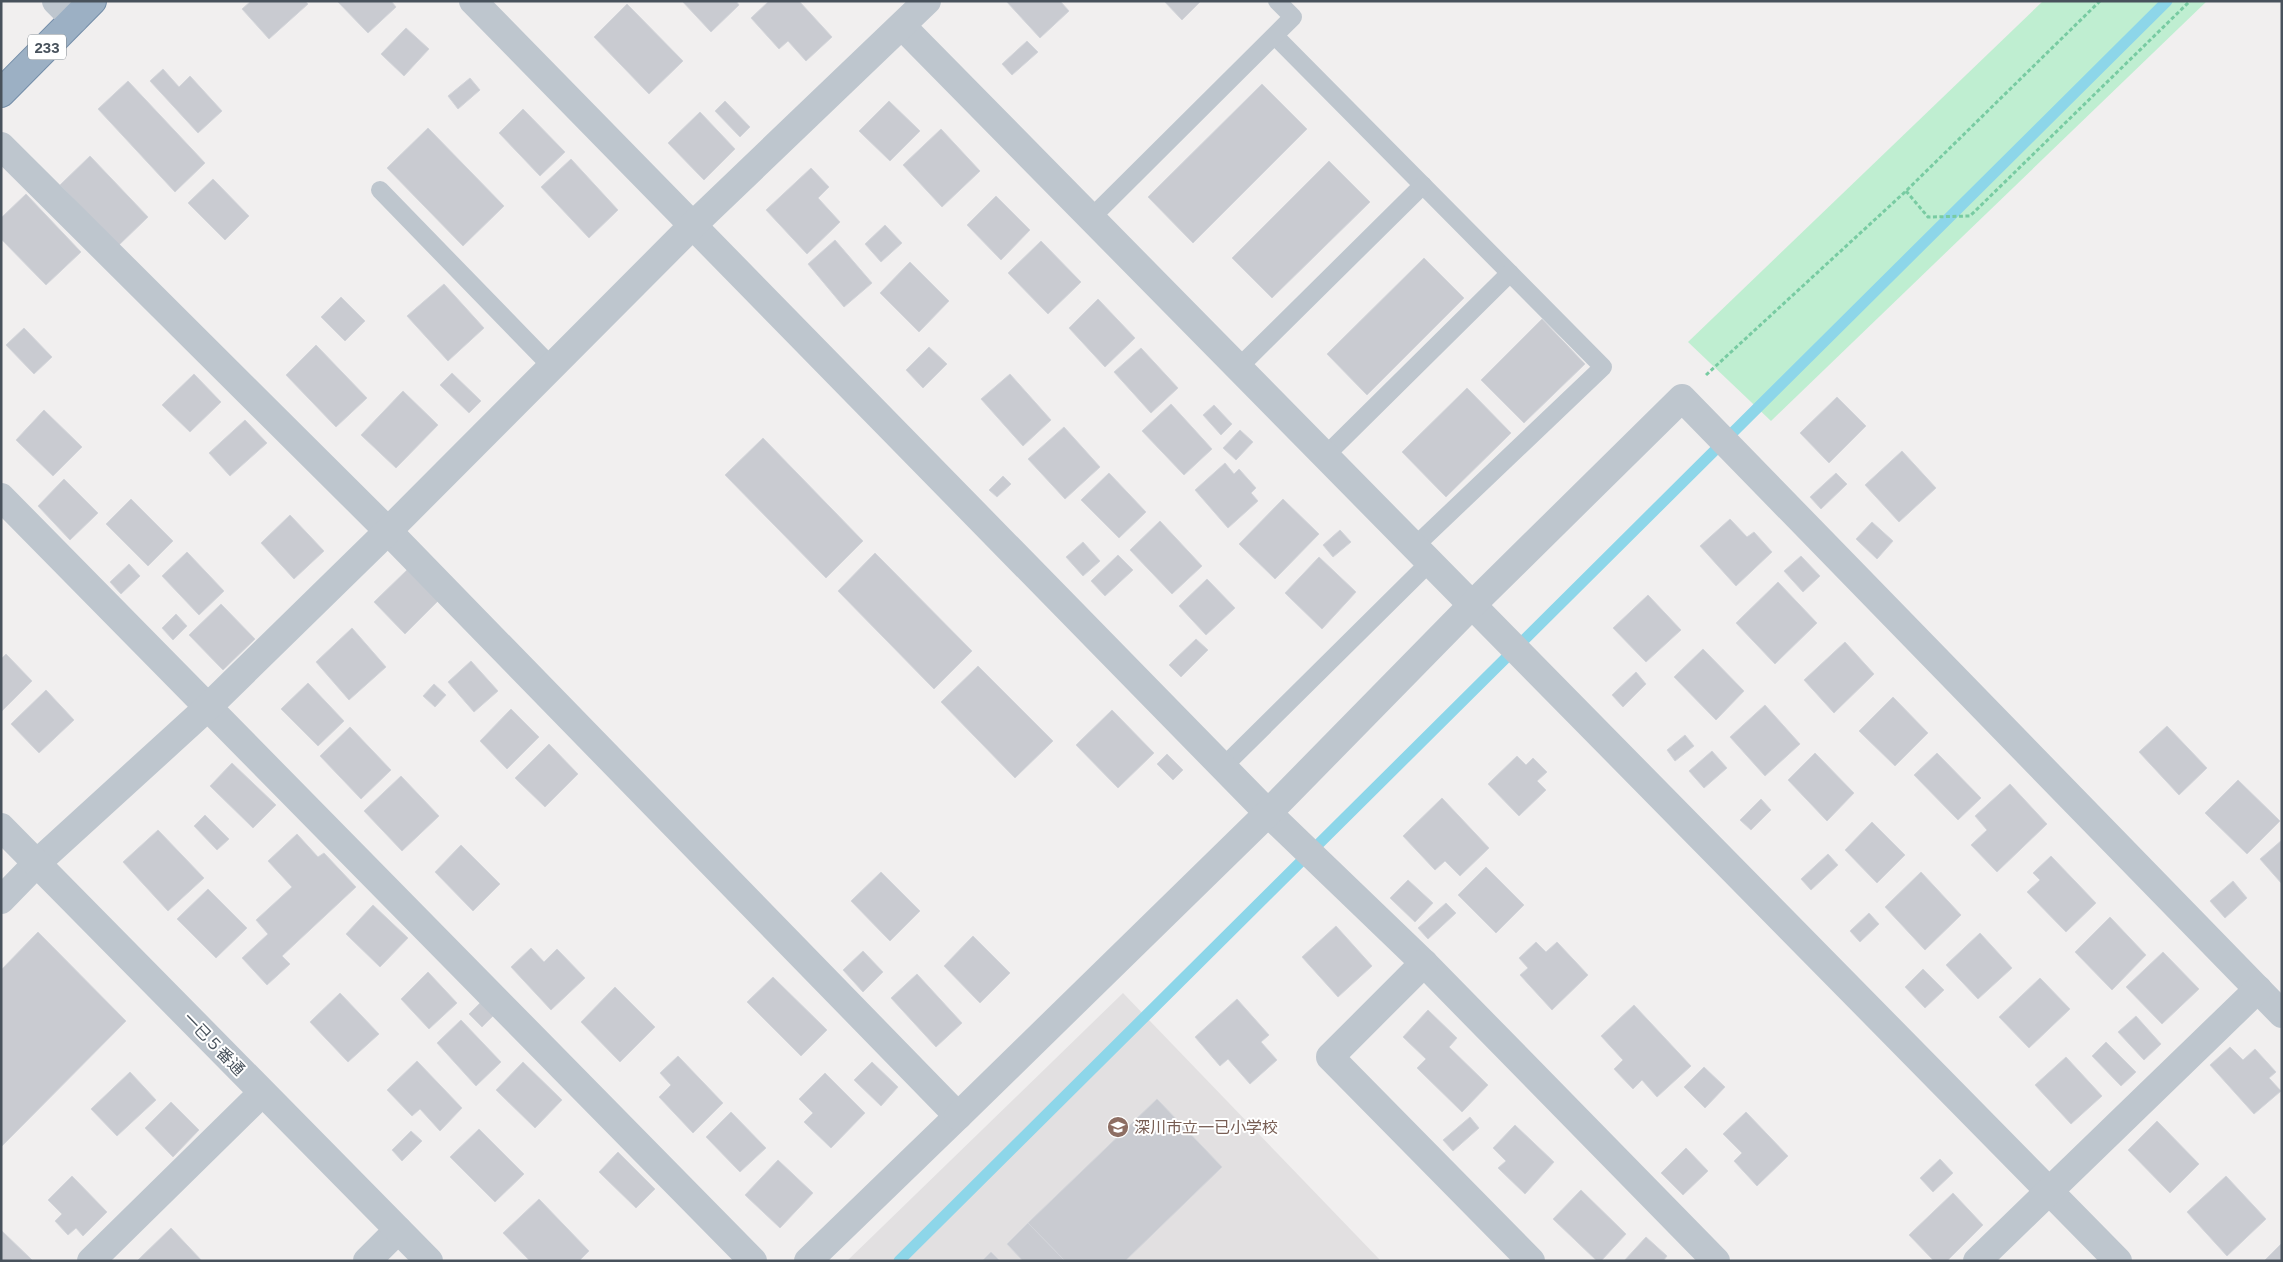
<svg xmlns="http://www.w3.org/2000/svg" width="2283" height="1262" viewBox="0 0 2283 1262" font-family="Helvetica,'Noto Sans JP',sans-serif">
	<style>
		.education { fill: #e2e0e1 }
		.green { fill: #bfeed1 }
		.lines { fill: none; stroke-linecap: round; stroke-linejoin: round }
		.stream { stroke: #8dd6e9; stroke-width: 11 }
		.building { fill: #c9cbd1; stroke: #d3d5da }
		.trunk-casing { stroke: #738da8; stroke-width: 30 }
		.path { stroke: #78cba2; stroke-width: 3; stroke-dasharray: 4 2.5; stroke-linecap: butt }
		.service { stroke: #bec6ce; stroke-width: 18 }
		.minor { stroke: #bec6ce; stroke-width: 28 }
		.tertiary { stroke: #bec6ce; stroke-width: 28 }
		.trunk { stroke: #9cb0c4; stroke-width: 28 }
		.labels { text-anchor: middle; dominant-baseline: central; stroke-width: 4; stroke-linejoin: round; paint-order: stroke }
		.shield { fill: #fff; stroke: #7f868d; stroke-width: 1 }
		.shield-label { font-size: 15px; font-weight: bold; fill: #48525c }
		.street-label { font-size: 16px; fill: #48525c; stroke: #fff }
		.education-label { font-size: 16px; fill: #785e54; stroke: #fff; text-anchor: start }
	</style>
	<rect width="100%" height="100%" fill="#f1efef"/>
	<polygon class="education" points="1123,993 1381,1261 847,1261"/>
	<polygon class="green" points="2043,1 2207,1 1771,421 1688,342"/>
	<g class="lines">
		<polyline class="stream" points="899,1261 2167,1"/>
	</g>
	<g class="building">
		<polygon points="251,1 305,1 308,4 269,39 242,9"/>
		<polygon points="337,1 391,1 396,7 368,33"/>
		<polygon points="682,1 736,1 739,5 711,32"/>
		<polygon points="769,1 799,1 832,37 806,61 788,41 779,49 751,18"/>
		<polygon points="1006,1 1060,1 1069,11 1040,38"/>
		<polygon points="1164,1 1201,1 1182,20"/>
		<polygon points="627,4 683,61 649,94 594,37"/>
		<polygon points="406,28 429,49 404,76 381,54"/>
		<polygon points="1027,41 1038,52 1012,75 1002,64"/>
		<polygon points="163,69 179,87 190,76 222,111 198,133 150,81"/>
		<polygon points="470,78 480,90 458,109 448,96"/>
		<polygon points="128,81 205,163 175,192 98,109"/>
		<polygon points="1262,84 1307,129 1193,243 1148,197"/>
		<polygon points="725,101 750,127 740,137 715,111"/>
		<polygon points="889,101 920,131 890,161 859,131"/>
		<polygon points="523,109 565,152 540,176 499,133"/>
		<polygon points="700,112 735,149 704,180 668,143"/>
		<polygon points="428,128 504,206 463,246 387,168"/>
		<polygon points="941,129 980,171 942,207 903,165"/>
		<polygon points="90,156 148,217 118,246 60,185"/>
		<polygon points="571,159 618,210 589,238 541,187"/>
		<polygon points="1329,161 1370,202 1272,298 1232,258"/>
		<polygon points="811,168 829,187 818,198 840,222 807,254 766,210"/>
		<polygon points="213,179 249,216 225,240 188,203"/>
		<polygon points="26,194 81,252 46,285 1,239 1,218"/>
		<polygon points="996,196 1030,230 1001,260 967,225"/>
		<polygon points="885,225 902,243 881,262 865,244"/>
		<polygon points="835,240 872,283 844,307 808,264"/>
		<polygon points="1041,241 1081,282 1048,314 1008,273"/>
		<polygon points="1424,258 1464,298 1367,395 1327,354"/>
		<polygon points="910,262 949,301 919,332 880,293"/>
		<polygon points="444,284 484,328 448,361 407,316"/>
		<polygon points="341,297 365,321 345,341 321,317"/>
		<polygon points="1098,299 1135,338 1105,367 1069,328"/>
		<polygon points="1542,319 1585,364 1524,423 1481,380"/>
		<polygon points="24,328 52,357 34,374 6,345"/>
		<polygon points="316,345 367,398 336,427 286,375"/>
		<polygon points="929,347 947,364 923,388 906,370"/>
		<polygon points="1141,348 1178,388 1151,413 1114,372"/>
		<polygon points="452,373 481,401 469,413 440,385"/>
		<polygon points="194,374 221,402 190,432 162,405"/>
		<polygon points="1010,374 1051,420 1023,446 981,399"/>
		<polygon points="1467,388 1511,433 1446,497 1402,452"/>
		<polygon points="403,391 438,425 396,468 361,435"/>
		<polygon points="1837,397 1866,426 1829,463 1800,433"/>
		<polygon points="1171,404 1212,449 1184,475 1142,431"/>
		<polygon points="1214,405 1232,424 1221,435 1203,415"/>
		<polygon points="44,410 82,447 53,476 16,440"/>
		<polygon points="245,420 267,443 230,476 209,453"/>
		<polygon points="1064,427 1100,467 1065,499 1028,459"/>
		<polygon points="1240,430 1253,442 1236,460 1223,448"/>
		<polygon points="763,438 863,541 826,578 725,475"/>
		<polygon points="1902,451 1936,488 1899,522 1865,485"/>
		<polygon points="1225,463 1234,474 1239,469 1256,488 1251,493 1258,501 1228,528 1195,490"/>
		<polygon points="1109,473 1146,512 1119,538 1081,500"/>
		<polygon points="1836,473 1847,484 1821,509 1810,497"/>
		<polygon points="1003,476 1011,484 997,497 989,490"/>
		<polygon points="64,479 98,513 70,540 38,506"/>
		<polygon points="131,499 173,541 148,566 106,524"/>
		<polygon points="1283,499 1319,534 1275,579 1239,544"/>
		<polygon points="290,515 324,551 294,579 261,543"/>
		<polygon points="1730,519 1747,537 1754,532 1772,552 1736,586 1700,546"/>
		<polygon points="1160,521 1202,566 1172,594 1130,550"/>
		<polygon points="1872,522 1893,541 1877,559 1856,539"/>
		<polygon points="1340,530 1351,542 1333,557 1323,545"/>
		<polygon points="1083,542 1100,561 1083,576 1066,557"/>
		<polygon points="187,552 224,591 199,615 162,576"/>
		<polygon points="875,553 972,651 934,689 838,591"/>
		<polygon points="1118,555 1133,570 1105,596 1091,581"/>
		<polygon points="1801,556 1820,576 1803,592 1784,571"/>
		<polygon points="1319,557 1356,592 1322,629 1285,593"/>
		<polygon points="129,564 140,576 121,594 110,582"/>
		<polygon points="407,570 438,601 405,634 374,602"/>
		<polygon points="1207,579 1235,608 1206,635 1179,606"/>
		<polygon points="1778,582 1817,623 1775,664 1736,623"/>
		<polygon points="1648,595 1681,630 1646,662 1613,628"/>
		<polygon points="221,604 255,639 223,670 189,635"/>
		<polygon points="176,614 187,626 173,640 162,628"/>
		<polygon points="352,628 386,667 349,700 316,662"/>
		<polygon points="1196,639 1208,650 1181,677 1169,665"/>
		<polygon points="1845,642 1874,674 1834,713 1804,680"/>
		<polygon points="1703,649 1744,691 1716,720 1674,677"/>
		<polygon points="6,654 32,681 1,712 1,659"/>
		<polygon points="471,661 498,691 474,712 448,682"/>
		<polygon points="978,666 1053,741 1015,778 941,702"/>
		<polygon points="1636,672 1646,684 1623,707 1612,695"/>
		<polygon points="308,683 344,721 318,746 281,709"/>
		<polygon points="434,684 446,695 435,707 423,696"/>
		<polygon points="46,690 74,720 39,753 11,724"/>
		<polygon points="1893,697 1928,733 1895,766 1859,731"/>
		<polygon points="1765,705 1800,744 1765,776 1730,737"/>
		<polygon points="511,709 539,737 507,769 480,741"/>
		<polygon points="1112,710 1154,753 1118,788 1076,745"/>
		<polygon points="2167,726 2207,768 2179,795 2139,752"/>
		<polygon points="350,727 391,770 361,799 320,756"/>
		<polygon points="1685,735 1694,746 1675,761 1667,750"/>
		<polygon points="549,744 578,774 545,807 515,778"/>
		<polygon points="1712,751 1727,768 1704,788 1689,771"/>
		<polygon points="1815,753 1854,793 1827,821 1788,780"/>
		<polygon points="1937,753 1981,798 1958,820 1914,775"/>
		<polygon points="1167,754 1183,770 1173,780 1157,764"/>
		<polygon points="1517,756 1526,765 1533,758 1547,772 1537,781 1546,790 1519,816 1488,784"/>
		<polygon points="232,763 276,805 253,828 210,786"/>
		<polygon points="401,776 439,816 402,851 364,811"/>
		<polygon points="2238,780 2280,821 2247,854 2205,813"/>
		<polygon points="2010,784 2047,824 1997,872 1971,845 1987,830 1975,816"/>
		<polygon points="1442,798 1489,848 1460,876 1445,861 1435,870 1403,836"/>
		<polygon points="1761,799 1771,810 1751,830 1740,820"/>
		<polygon points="205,815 229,839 217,850 194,826"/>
		<polygon points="1872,822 1905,855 1877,883 1845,850"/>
		<polygon points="158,830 204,878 168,911 123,862"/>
		<polygon points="297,834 318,857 324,853 356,887 282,956 290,964 267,985 242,958 268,934 256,920 292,887 268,861"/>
		<polygon points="2282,840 2282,884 2260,859"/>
		<polygon points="461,845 500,884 473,911 435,872"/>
		<polygon points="1828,854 1838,865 1811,890 1801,879"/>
		<polygon points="2051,856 2096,903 2066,932 2027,892 2040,880 2033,873"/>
		<polygon points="1486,867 1524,905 1496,933 1458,895"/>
		<polygon points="881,872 920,911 890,941 851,901"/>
		<polygon points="1921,872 1961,915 1925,950 1885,907"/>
		<polygon points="1408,880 1433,903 1415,922 1390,898"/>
		<polygon points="2233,881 2247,898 2225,918 2210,901"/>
		<polygon points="208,889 247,928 216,958 177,919"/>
		<polygon points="1446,903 1456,913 1428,939 1418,928"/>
		<polygon points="373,905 408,938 380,967 346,934"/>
		<polygon points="1869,913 1879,924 1860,942 1850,931"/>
		<polygon points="2110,917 2146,955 2112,990 2075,952"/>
		<polygon points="1336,926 1372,966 1338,997 1302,957"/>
		<polygon points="38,932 126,1021 1,1147 1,970"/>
		<polygon points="1980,933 2012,968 1978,999 1946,965"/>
		<polygon points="973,936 1010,973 980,1003 944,966"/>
		<polygon points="1536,942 1546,952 1557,942 1588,975 1552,1010 1520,975 1528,968 1519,958"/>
		<polygon points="531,948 544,962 557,949 585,978 551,1010 511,967"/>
		<polygon points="863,951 883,972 863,992 843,970"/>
		<polygon points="2163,952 2199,989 2162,1024 2126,987"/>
		<polygon points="1923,969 1944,990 1925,1008 1905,987"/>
		<polygon points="428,972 457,1003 429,1029 401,999"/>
		<polygon points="917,974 962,1023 936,1047 891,998"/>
		<polygon points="773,977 827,1030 801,1056 747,1002"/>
		<polygon points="2040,978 2070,1009 2029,1048 1999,1017"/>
		<polygon points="615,987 655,1027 620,1062 581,1022"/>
		<polygon points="340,993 379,1034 348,1062 310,1022"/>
		<polygon points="1237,999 1269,1035 1261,1042 1277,1060 1250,1084 1228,1059 1220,1066 1195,1037"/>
		<polygon points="481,1002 495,1014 482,1027 469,1014"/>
		<polygon points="1634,1005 1691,1066 1657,1097 1642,1080 1633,1089 1614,1069 1623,1060 1601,1036"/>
		<polygon points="1428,1010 1457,1038 1449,1047 1488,1085 1462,1112 1417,1068 1426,1059 1403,1037"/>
		<polygon points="2136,1016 2161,1044 2144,1060 2118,1032"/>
		<polygon points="461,1020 501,1062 476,1086 437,1043"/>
		<polygon points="2106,1042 2136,1072 2121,1086 2092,1056"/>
		<polygon points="2230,1047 2243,1060 2255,1049 2276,1072 2269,1078 2281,1091 2254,1114 2210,1065"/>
		<polygon points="678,1056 723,1103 693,1133 659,1097 671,1085 660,1073"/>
		<polygon points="2066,1057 2102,1096 2071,1124 2035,1085"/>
		<polygon points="417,1061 462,1108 440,1131 420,1109 412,1116 387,1090"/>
		<polygon points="523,1062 562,1100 535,1128 496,1090"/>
		<polygon points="872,1062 898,1087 881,1106 854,1080"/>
		<polygon points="1704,1067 1725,1087 1705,1108 1684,1087"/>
		<polygon points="130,1072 156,1100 117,1136 91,1109"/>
		<polygon points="825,1073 865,1113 831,1148 804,1122 813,1113 799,1099"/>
		<polygon points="1157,1099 1222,1167 1125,1261 1065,1261 1028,1223"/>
		<polygon points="171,1102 199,1130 173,1157 145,1128"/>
		<polygon points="731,1112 766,1148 740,1172 706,1137"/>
		<polygon points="1746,1112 1788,1156 1757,1186 1734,1161 1742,1153 1723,1134"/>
		<polygon points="1470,1117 1479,1128 1453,1151 1443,1140"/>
		<polygon points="2157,1121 2199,1164 2170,1193 2128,1150"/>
		<polygon points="1515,1125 1554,1162 1525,1194 1498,1168 1506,1161 1493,1148"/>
		<polygon points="479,1129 524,1174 495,1202 450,1157"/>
		<polygon points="411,1131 422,1141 402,1161 392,1150"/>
		<polygon points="1686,1148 1708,1171 1683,1195 1661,1173"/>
		<polygon points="618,1152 655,1189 636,1208 599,1172"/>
		<polygon points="1940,1159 1953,1173 1933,1192 1920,1178"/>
		<polygon points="778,1160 813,1193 780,1228 745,1195"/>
		<polygon points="72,1176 107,1212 83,1236 76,1228 68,1235 55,1221 62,1214 48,1200"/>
		<polygon points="2226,1176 2266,1219 2227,1256 2187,1212"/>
		<polygon points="1581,1190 1626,1234 1601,1261 1597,1261 1553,1219"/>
		<polygon points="1953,1193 1983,1225 1947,1261 1934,1261 1909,1235"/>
		<polygon points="539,1199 589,1251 579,1261 530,1261 503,1233"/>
		<polygon points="1028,1223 1065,1261 1023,1261 1007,1244"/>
		<polygon points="171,1228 202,1261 137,1261"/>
		<polygon points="1,1230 33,1261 1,1261"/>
		<polygon points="1646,1237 1667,1256 1663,1261 1624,1261"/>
		<polygon points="2282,1243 2282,1261 2264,1261"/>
		<polygon points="991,1252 1000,1261 982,1261"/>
	</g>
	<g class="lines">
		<g class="trunk-casing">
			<polyline id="trunk" points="1,93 92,1"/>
		</g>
		<g class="path">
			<polyline points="1906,191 1928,217 1970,216 2190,1"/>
			<polyline points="1706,375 1906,191 2100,1"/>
		</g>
		<g class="service">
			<polyline points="1275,36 1603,367 1414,547"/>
			<polyline points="380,190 552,367"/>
			<polyline points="1091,218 1293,17 1277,1"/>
			<polyline points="1238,368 1423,185"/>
			<polyline points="1325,456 1510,273"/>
			<polyline points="1224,766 1430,562"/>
		</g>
		<g class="minor">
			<polyline points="56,1 74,19"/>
			<polyline points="473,1 1268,813 1424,963 1716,1261"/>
			<polyline points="902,26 2118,1261"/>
			<polyline points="1,146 388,531 958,1116 808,1261"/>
			<polyline points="1,497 753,1261"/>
			<polyline points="1,900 37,863 207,708 388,531 692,226 927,1"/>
			<polyline points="1424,963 1330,1057 1531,1261"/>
			<polyline points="958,1116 1268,813 1473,604 1682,398 2282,1014"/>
			<polyline points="91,1261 262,1093"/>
			<polyline points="367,1261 398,1230"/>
			<polyline points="1977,1261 2258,989"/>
		</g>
		<polyline class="tertiary" points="1,827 429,1261"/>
		<use href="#trunk" class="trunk"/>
	</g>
	<defs>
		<g id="school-disc" transform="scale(1.125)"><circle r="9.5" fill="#8d6e63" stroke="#fff"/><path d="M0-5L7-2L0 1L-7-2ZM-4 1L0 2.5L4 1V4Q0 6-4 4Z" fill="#fff"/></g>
	</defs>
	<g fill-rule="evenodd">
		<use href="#school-disc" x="1118" y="1127"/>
	</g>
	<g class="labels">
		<rect class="shield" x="28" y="34.5" width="38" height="25" rx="4"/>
		<g class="shield-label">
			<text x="47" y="47">233</text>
		</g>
		<g class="street-label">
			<text transform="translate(214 1044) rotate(46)">一已５番通</text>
		</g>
		<g class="education-label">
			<text x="1134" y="1127">深川市立一已小学校</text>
		</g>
	</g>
	<rect width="2283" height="1262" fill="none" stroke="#48525c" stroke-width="5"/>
</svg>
